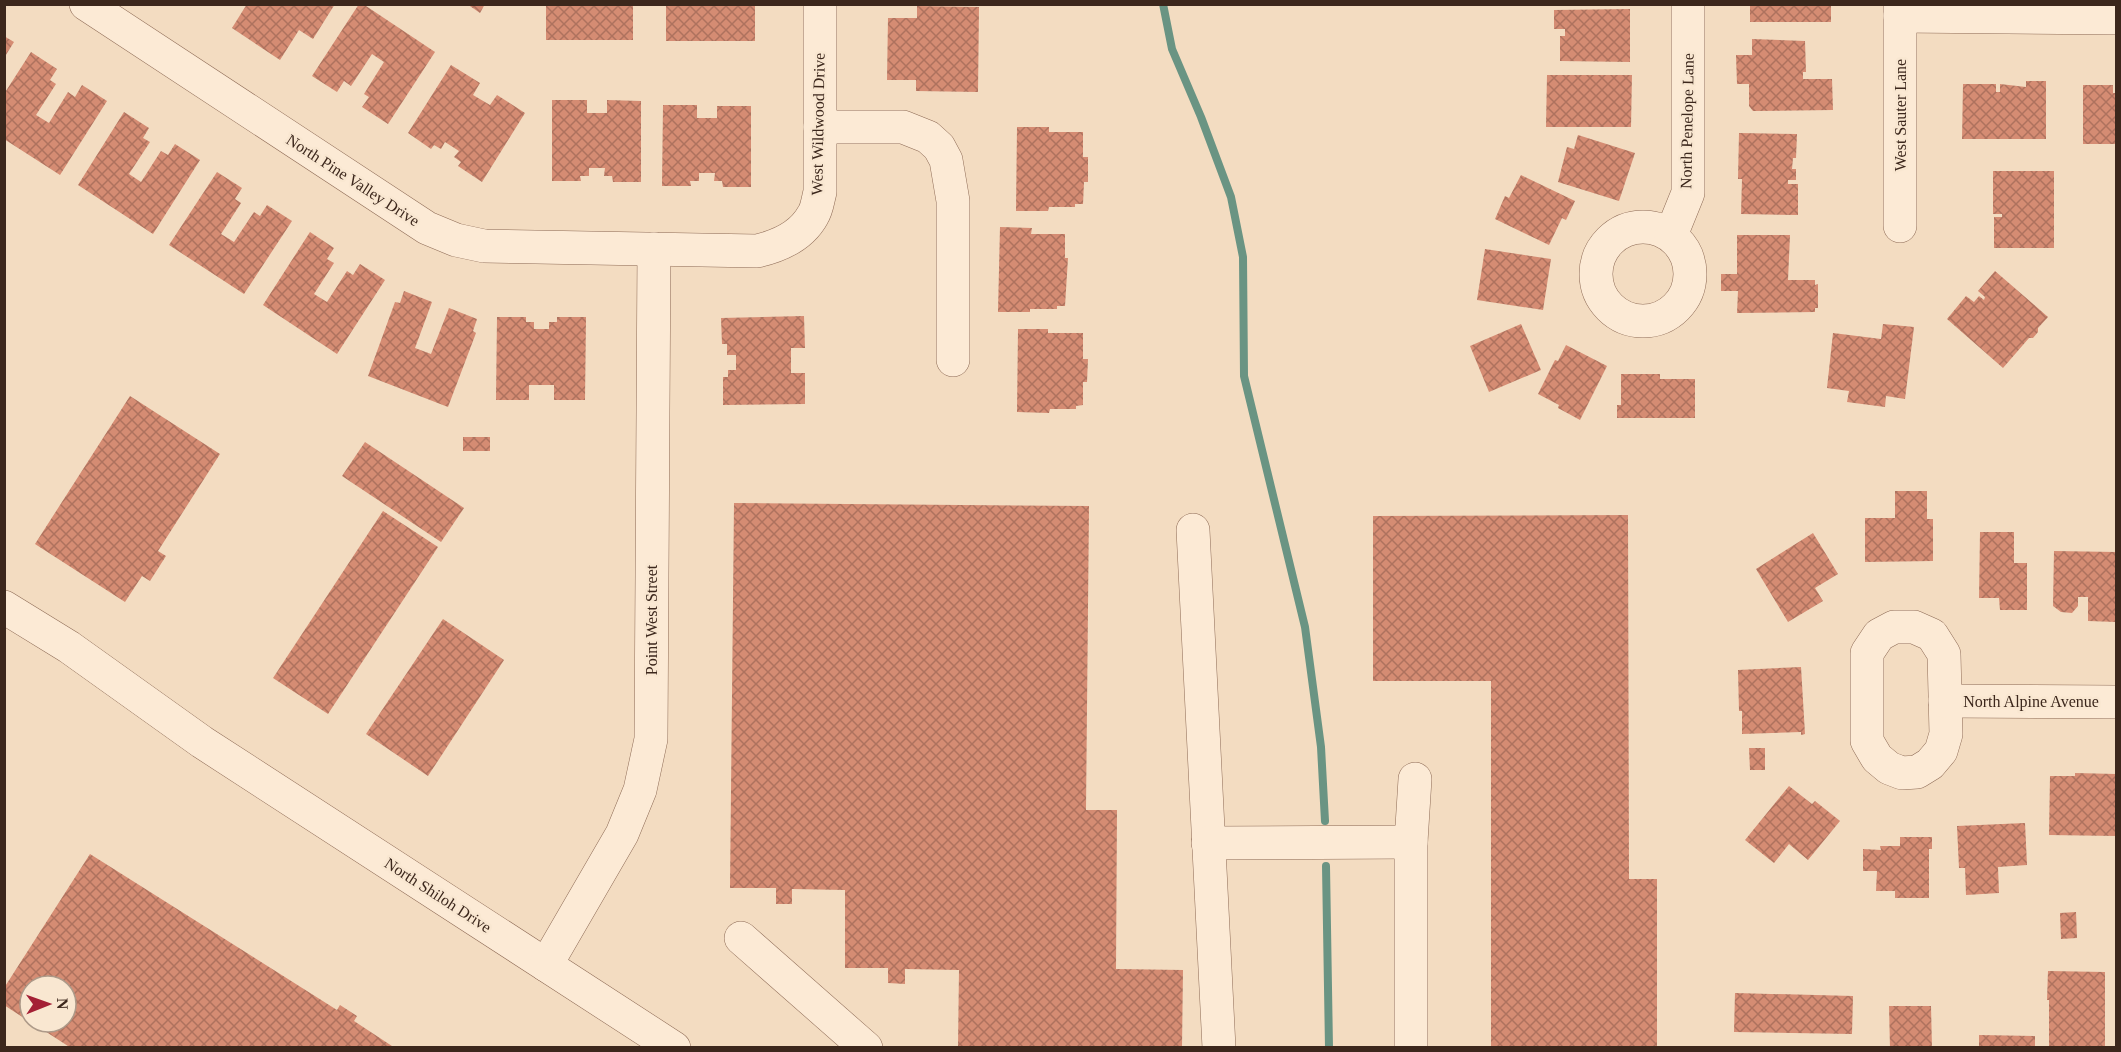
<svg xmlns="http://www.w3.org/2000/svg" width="2121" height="1052" viewBox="0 0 2121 1052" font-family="Georgia,serif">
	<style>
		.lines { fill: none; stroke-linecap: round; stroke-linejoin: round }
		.stream { stroke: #6a9483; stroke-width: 8 }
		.building { fill: url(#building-cross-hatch) }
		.minor-casing { stroke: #8e6b56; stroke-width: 34 }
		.minor { stroke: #fcead5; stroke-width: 33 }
		.labels { text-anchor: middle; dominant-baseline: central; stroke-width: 5; stroke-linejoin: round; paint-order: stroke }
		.street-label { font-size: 16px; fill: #3c271c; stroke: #f9e7d1 }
	</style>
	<defs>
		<pattern id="building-cross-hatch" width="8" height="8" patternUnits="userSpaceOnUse" patternTransform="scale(1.5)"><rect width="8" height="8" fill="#d58c73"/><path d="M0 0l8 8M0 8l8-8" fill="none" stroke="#ae725e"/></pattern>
	</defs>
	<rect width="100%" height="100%" fill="#f3dcc1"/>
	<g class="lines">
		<g class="stream">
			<polyline points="1163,4 1172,49 1201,117 1231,197 1243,257 1244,376 1305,627 1321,747 1325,821"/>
			<polyline points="1326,866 1329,1048"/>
		</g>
	</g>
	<g class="building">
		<polygon points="247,4 335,4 313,39 299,30 280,60 232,28"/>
		<polygon points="359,4 363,4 435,52 388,124 362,107 369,97 364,94 384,62 372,54 351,86 344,81 337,92 312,76"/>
		<polygon points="467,4 485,4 480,13"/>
		<rect x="546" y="4" width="87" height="36"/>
		<rect x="666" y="4" width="89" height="37"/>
		<rect x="1750" y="5" width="81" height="17"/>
		<polygon points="917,6 979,7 978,92 916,91 916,80 887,80 888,18 917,18"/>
		<polygon points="1630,9 1630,62 1560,61 1560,36 1565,36 1565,29 1554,29 1554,10"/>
		<polygon points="4,36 14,42 4,58"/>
		<polygon points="1752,39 1805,41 1806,72 1803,72 1803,79 1832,79 1833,110 1753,111 1749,106 1749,84 1737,84 1736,55 1752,55"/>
		<polygon points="31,52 57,69 50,80 56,84 36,115 49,123 68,92 75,97 82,85 107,101 60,175 4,139 4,94"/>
		<polygon points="451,65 480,83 473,95 490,105 497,95 525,113 482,182 458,166 461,162 454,157 459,151 445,142 441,149 434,145 431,149 408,133"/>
		<polygon points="1547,75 1632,75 1631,127 1546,127"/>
		<polygon points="2026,81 2046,81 2046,139 1962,139 1963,84 1996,84 1996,92 2000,92 2000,84 2026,87"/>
		<polygon points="2083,85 2113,85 2113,93 2116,93 2116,144 2083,144"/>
		<polygon points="552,100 587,100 587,113 607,113 607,100 641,101 641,182 613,182 612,176 604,176 605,168 589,168 589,176 580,176 581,181 552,181"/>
		<polygon points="663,105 697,105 697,118 717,118 717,106 751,106 751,187 723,187 722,181 714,181 715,173 699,173 699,181 690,181 691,186 662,186"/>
		<polygon points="124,112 149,128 143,138 150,142 129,174 141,182 161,151 168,155 175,144 200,160 153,234 78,185"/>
		<polygon points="1017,127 1049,127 1049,132 1083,132 1083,157 1088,157 1088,182 1084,182 1083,204 1075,204 1075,207 1049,207 1048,211 1016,211"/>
		<polygon points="1739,133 1797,134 1796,158 1793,158 1792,169 1796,169 1796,180 1788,180 1788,184 1798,184 1798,215 1741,214 1742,179 1738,179"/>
		<polygon points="1578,135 1635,153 1619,201 1558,182 1567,147 1574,149"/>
		<polygon points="1993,171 2054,171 2054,248 1994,248 1994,217 2002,217 2002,214 1993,214"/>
		<polygon points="217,172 242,188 235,199 241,203 221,234 234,242 254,212 260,216 267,205 292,221 244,294 169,245"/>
		<polygon points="1521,175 1575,201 1566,220 1562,218 1549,245 1495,219 1505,196 1509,198"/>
		<polygon points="1000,227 1032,228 1031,234 1065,234 1065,258 1068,258 1065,306 1057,306 1057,309 1030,309 1030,312 998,312"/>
		<polygon points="310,232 334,248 327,259 334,263 314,294 327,302 347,271 353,275 360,264 385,280 337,354 263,305"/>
		<polygon points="1737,235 1790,235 1788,280 1815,280 1815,285 1818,284 1818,308 1815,308 1815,312 1737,313 1738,291 1721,291 1721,274 1737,274"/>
		<polygon points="1485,249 1551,259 1543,310 1477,300"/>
		<polygon points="1995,271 2048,317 2038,328 2038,332 2033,338 2029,338 2003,368 1947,319 1966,296 1974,302 1979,296 1984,300 1985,297 1978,291"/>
		<polygon points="404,291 432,302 415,348 431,354 449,308 477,319 473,331 476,333 448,407 368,376 395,302 400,303"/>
		<polygon points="804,316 805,348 791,348 791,373 805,373 805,404 723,405 723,377 728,377 728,370 736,370 736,355 727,355 727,344 722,344 721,318"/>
		<polygon points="497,317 526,317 526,322 534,322 534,329 549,329 549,322 557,322 557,317 586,317 585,400 554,400 554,385 529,385 529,400 496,400"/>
		<polygon points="1521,324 1541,370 1489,392 1470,346"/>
		<polygon points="1883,324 1914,327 1905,399 1886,396 1885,407 1847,402 1849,391 1827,388 1833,333 1881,339"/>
		<polygon points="1018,329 1048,329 1048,333 1083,333 1083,359 1088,359 1087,382 1083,382 1083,405 1076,406 1076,409 1050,409 1049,413 1017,412"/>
		<polygon points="1566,345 1607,366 1580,420 1558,408 1559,405 1538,394 1555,360 1558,361"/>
		<polygon points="1621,374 1660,374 1660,379 1695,379 1695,418 1617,418 1617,405 1621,405"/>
		<polygon points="130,396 220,454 158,551 166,556 150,581 142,576 125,602 35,544"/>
		<rect x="463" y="437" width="27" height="14"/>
		<polygon points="365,442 464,508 441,542 342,476"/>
		<polygon points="1895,491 1927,491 1927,519 1933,519 1933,561 1865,562 1865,518 1895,518"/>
		<polygon points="734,503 1089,506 1086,810 1117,810 1116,969 1183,970 1182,1048 958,1048 959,970 905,969 905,984 888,983 888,968 845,968 845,890 792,889 792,904 776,904 776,888 730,888"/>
		<polygon points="383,511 438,547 328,714 273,678"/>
		<polygon points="1628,515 1629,879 1657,879 1657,1048 1491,1048 1491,681 1373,681 1373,516"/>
		<polygon points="1980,532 2014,532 2014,563 2027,563 2027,610 2000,610 1999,598 1979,598"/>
		<polygon points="1813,533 1838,574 1815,588 1823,601 1788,622 1756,569"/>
		<polygon points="2054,551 2116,552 2116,622 2088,621 2088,597 2078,597 2078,606 2072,613 2061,612 2053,606"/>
		<polygon points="443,619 504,660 428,776 366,734"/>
		<polygon points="1801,667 1805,734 1801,735 1801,732 1742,734 1742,711 1739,711 1738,670"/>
		<polygon points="1749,748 1765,748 1765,770 1750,770"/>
		<polygon points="2075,773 2116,774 2116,836 2049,835 2050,776 2075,776"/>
		<polygon points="1789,786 1812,804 1815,801 1840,821 1808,860 1789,844 1774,863 1745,840"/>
		<polygon points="2025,823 2027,865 1998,867 1999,893 1966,895 1965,868 1959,868 1957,826"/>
		<polygon points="1900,837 1932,837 1932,849 1929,849 1929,898 1895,898 1895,891 1876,891 1877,871 1863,871 1863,849 1881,850 1880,846 1900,846"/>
		<polygon points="90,854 337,1010 340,1005 357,1016 354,1021 395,1048 71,1048 31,1022 66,1022 66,986 30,986 30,1022 4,1005 4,988"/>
		<polygon points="2076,912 2077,938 2061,939 2060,913"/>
		<polygon points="2048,971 2105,972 2105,1048 2049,1048 2049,1000 2047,1000"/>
		<polygon points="1735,993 1853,996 1852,1034 1734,1032"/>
		<polygon points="1889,1006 1931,1006 1932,1048 1890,1048"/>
		<polygon points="1979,1035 2035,1036 2035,1048 1979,1048"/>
	</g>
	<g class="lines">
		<g class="minor-casing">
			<g id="minor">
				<path d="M86 4 427 228 456 240 484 246 757 251C779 246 801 237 813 215 817 209 818 199 820 192V4"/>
				<polyline points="1900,16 2116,18"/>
				<polyline points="820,127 903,127 928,137 939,147 946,160 953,201 953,360"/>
				<polyline points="1900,226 1900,4"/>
				<circle cx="1643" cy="274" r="47"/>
				<polyline points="1671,235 1688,193 1688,4"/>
				<polyline points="1193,530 1219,1048"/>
				<polyline points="4,607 69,647 202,742 674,1048"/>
				<polygon points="1894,627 1914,627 1932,635 1944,654 1946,734 1941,751 1930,764 1917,772 1902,773 1889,768 1877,758 1867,741 1867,653 1879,635"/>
				<polyline points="1945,701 2116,702"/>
				<polyline points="1208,843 1411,842"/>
				<polyline points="741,938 866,1048"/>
				<polyline points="546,965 622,834 640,790 651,739 654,249"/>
				<polyline points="1411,1048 1411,842 1415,779"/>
			</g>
		</g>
		<use href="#minor" class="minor"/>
	</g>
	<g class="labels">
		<g class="street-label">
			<text transform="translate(1900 115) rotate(-90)">West Sauter Lane</text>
			<text transform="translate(1687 121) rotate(-89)">North Penelope Lane</text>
			<text transform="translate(818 124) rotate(-89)">West Wildwood Drive</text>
			<text transform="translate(353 180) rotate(33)">North Pine Valley Drive</text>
			<text transform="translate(651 620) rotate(-90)">Point West Street</text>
			<text x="2031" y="701">North Alpine Avenue</text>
			<text transform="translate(438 895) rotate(33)">North Shiloh Drive</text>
		</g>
	</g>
	<rect width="2121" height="1052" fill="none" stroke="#3c271c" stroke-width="12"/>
	<g transform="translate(48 1004) rotate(89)"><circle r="28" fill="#f9e7d1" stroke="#ad9a89" stroke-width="1.5"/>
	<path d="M0-4.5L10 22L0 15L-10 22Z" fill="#a42035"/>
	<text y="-9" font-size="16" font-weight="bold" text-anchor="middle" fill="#3c271c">N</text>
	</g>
</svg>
